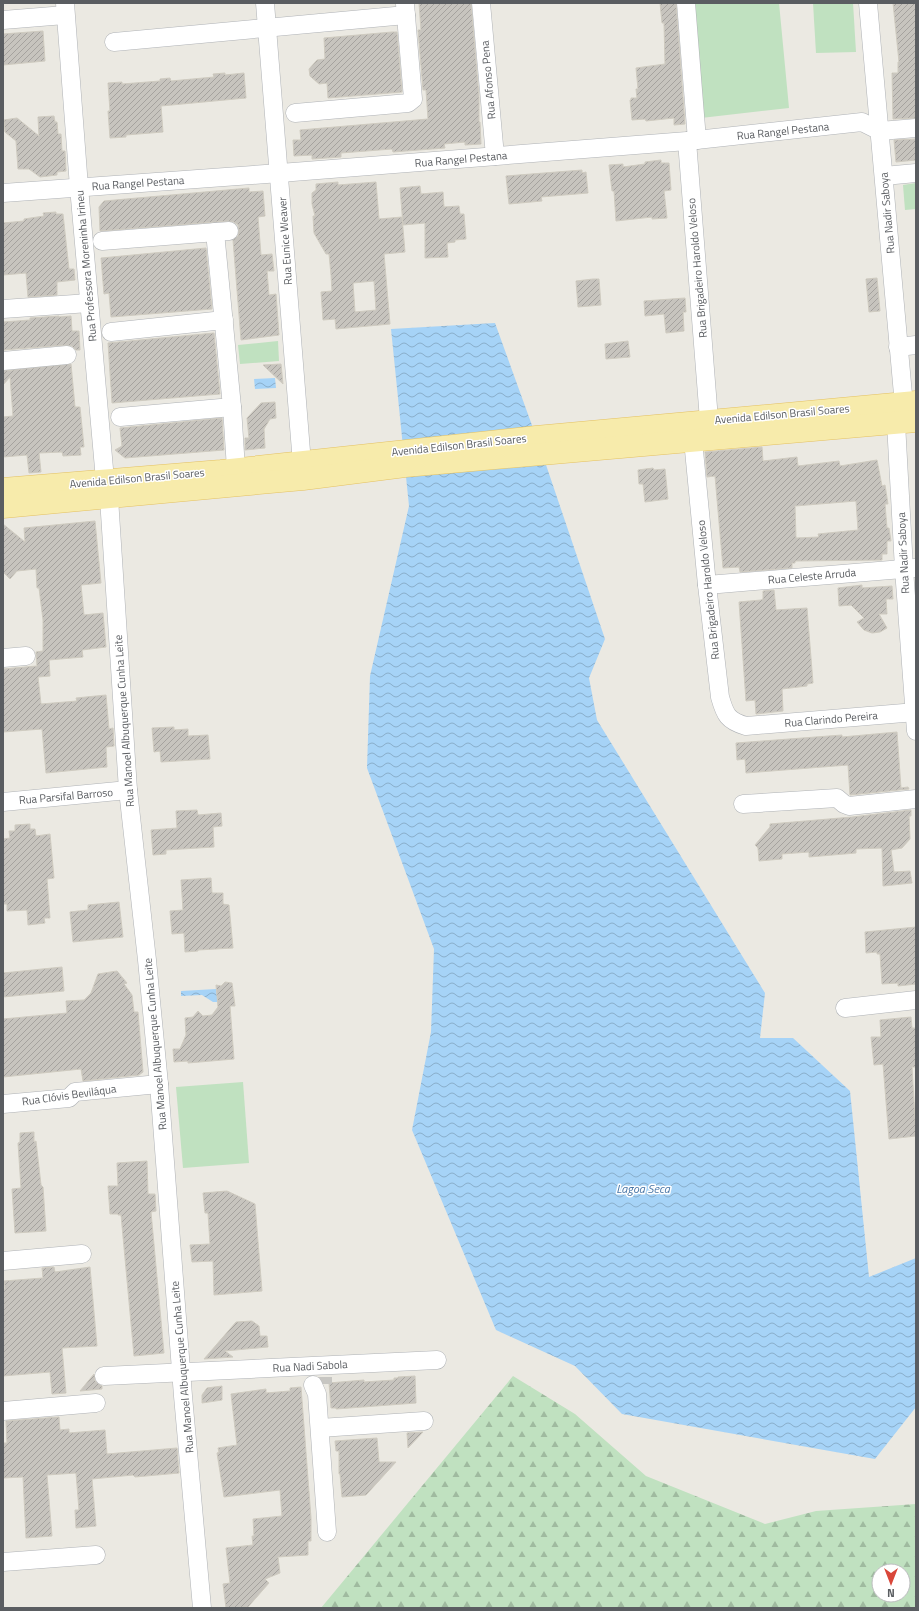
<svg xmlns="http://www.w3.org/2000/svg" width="919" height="1611" viewBox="0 0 919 1611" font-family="'Titillium Web',sans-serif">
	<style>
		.forest { fill: url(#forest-firs); fill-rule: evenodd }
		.garden { fill: #c0e1c0 }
		.water { fill: url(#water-waves) }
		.building { fill: url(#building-hatch); stroke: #cfcbc0; fill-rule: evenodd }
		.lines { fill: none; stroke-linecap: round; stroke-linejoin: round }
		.minor-tunnel { stroke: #c7c6c2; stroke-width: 18; stroke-dasharray: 18 9; stroke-linecap: butt }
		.minor-casing { stroke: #afb2b6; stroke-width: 19 }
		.major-casing { stroke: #e4c162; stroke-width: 23 }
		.minor { stroke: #fff; stroke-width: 18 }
		.major { stroke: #f7ebab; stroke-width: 22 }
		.labels { text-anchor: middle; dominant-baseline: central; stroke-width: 3; stroke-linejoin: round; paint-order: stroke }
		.street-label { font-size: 11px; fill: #5a5d61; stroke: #fff }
		.water-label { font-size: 12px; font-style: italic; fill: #4674a6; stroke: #fff }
	</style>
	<defs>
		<pattern id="forest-firs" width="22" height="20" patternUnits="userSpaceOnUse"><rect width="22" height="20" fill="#c0e1c0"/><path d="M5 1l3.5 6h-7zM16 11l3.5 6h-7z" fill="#9fba9f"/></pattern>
		<pattern id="water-waves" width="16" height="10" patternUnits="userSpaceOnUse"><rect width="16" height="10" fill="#a6d3f7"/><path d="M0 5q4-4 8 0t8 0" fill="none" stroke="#8aaecb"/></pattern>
		<pattern id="building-hatch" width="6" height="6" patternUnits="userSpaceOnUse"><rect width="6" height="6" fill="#c7c4be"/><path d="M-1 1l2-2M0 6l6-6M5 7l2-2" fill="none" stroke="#a5a29e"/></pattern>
	</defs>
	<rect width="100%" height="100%" fill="#ebe9e2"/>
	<path class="forest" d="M513 1376 575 1414 646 1476 765 1524 816 1511 916 1504V1608H321ZM879 1571H903V1595H879Z"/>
	<g class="garden">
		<polygon points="692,3 779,3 789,108 701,118"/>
		<polygon points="813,3 853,3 856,52 816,53"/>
		<polygon points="916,183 916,209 905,210 903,185"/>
		<polygon points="278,341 279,361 240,364 238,345"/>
		<polygon points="243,1082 249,1163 183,1168 176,1087"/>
	</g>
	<g class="water">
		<polygon points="495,323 542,453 605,639 589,678 597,720 765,993 760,1038 793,1038 850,1091 869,1277 916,1258 916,1407 875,1459 622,1414 575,1366 496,1330 412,1130 431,1032 434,949 367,768 370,676 409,506 391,329"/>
		<polygon points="275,378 276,388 255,389 254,379"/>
		<polygon points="216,989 218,1002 213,1002 202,995 181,996 181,991"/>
	</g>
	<g class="building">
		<polygon points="419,3 471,3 479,96 479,122 480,122 481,144 465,145 465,142 444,144 445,148 393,152 392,149 341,153 341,157 312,159 312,155 294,156 293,140 301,140 300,130 428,119 426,90 423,90 418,30 421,30"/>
		<polygon points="660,3 676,3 685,124 674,125 674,118 646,121 645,119 632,120 630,100 631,100 631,98 637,98 636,89 638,89 636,68 665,64 664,23 662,23"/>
		<polygon points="893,3 916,3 916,118 893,119 892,73 898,73 898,62 899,62"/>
		<polygon points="43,31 45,61 3,65 3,34"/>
		<polygon points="392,32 397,32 402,92 328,98 327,83 319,84 310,76 309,69 317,60 325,59 324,38"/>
		<polygon points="225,73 225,75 244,73 246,98 161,106 163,132 126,135 126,137 110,138 108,111 110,111 108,83 122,82 122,84 160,81 160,79 170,78 171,81 214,77 213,74"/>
		<polygon points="54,116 55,122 57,122 58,134 61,134 62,151 65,151 66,171 57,172 57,175 40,177 29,169 18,169 16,141 5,132 4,120 17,118 39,136 38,117"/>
		<polygon points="916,139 916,160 896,162 894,140"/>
		<polygon points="661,160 661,163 669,163 671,190 664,191 667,218 652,219 652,217 616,221 614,191 612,191 609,165 623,164 623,167 645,164 645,162"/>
		<polygon points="582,170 582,173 586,172 588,193 541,197 542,201 509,204 506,176"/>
		<path d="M338 182V185L376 182 379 219 402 217 405 252 384 254 390 324 336 329 335 319 323 320 321 292 332 291 331 275 329 254H326L314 233 313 216H315L312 204V193L316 190V184ZM374 281 376 310 355 312 353 283Z"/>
		<polygon points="420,186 421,194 443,192 444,207 459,206 460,214 464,214 466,239 455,240 455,242 447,243 448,257 425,258 425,223 403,225 400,188"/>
		<polygon points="249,188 249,192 263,191 265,216 258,217 261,255 272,254 274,271 267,271 269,295 276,294 279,335 241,340 233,240 238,236 239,231 238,225 234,222 228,221 100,231 99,207 104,201"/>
		<polygon points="56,212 56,214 63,214 69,269 74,269 75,280 57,282 57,295 28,297 26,273 3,275 3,223 24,221 24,219 44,216 43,213"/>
		<polygon points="206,248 212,309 111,317 109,293 104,294 101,258"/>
		<polygon points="877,278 880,311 869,312 866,279"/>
		<polygon points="593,279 599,279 601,305 578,307 576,281"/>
		<polygon points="685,298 686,312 683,312 684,331 666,333 664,314 645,316 644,301"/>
		<polygon points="59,316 59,317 71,316 72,331 79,331 80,350 76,350 72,346 66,345 3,350 3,322 30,320 30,318"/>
		<polygon points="214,333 220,394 112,403 108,343"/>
		<polygon points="628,341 630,357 606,359 605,344"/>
		<polygon points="71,364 75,407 80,407 84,447 80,447 81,455 63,456 62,452 39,453 41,472 29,473 27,455 3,457 3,417 13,416 10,377 3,385 3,371"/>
		<polygon points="281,364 283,384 263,365"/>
		<polygon points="275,402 276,418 270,419 264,429 265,448 245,450 245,438 249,438 247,418 261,403"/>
		<polygon points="222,418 224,450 125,458 115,450 122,446 120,428"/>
		<path d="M762 447 763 461 797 457 798 466 839 461 840 466 877 460 882 486 885 485 888 504H885L887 528H889L891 541H887V554H882V560L795 561V563H792V568L740 572 739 567 723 568 715 476 707 477 705 452ZM856 501 858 530 818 534 819 537 796 538 795 506Z"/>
		<polygon points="653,468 654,470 665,469 668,499 645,502 643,484 639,484 638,470"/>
		<polygon points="95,521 101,583 81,585 84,615 103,613 106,647 82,650 83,657 49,660 50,676 38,677 41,704 77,701 76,698 106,695 109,729 113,728 114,746 106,747 107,767 46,773 42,729 3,732 3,669 37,666 36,652 43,651 43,620 39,588 37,588 36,569 17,571 10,579 3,572 3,524 25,542 24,528"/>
		<polygon points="862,585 862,588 892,586 893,599 886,599 887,614 879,614 887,628 880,632 872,633 864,630 857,622 864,618 851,605 839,606 838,588"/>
		<polygon points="774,590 776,610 807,608 813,683 807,684 807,686 782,689 783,711 756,714 755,700 746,701 739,602 761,600 763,599 763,591"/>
		<polygon points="174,727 174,730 188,729 188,736 208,735 210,759 161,762 160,751 154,752 152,728"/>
		<polygon points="897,732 901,788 908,787 909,789 850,795 848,765 746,773 745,759 737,760 736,743 842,735 842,737"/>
		<polygon points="197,810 198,815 221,813 222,826 213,827 214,847 166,850 166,854 153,855 151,830 177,828 176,811"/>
		<polygon points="911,810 911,816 909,816 910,839 902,848 891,850 894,872 910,871 912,883 883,886 882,848 856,849 856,853 809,857 809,852 782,854 782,859 759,861 758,848 755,845 770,827 770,824 852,817"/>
		<polygon points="30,824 30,829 35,829 36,836 50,834 54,878 47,879 50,918 44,918 45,923 28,925 27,910 7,911 7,904 3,904 3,839 10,838 9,831 15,831 15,825"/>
		<polygon points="211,878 212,893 223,893 223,904 229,905 233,948 198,950 198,951 185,952 184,933 172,934 170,911 183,910 181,880"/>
		<polygon points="119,902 123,937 73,942 70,912 88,910 88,905"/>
		<polygon points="916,927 916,984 898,986 898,983 882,984 880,954 877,954 877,952 866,953 865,932"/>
		<polygon points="62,967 64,991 3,997 3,973"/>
		<polygon points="117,971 127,983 124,984 132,995 134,1012 138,1012 143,1072 139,1075 83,1081 81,1069 3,1077 3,1019 67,1013 66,1001 84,1000 91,993 98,974"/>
		<polygon points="225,982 232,983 235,1006 230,1006 234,1059 188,1063 188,1061 174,1062 173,1049 180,1049 186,1035 185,1018 193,1017 198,1011 203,1016 212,1015 218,1007 216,985 221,986"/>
		<polygon points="911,1017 912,1028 916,1028 916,1067 912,1067 916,1136 889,1139 883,1064 874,1065 871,1037 881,1037 880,1020"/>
		<polygon points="34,1132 34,1142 36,1141 41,1185 43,1187 46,1231 15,1233 12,1189 21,1188 18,1143 20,1142 20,1133"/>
		<polygon points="147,1161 148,1194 155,1194 156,1211 151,1212 164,1353 134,1356 121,1215 118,1215 118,1214 110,1214 108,1186 118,1186 117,1163"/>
		<polygon points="227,1191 255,1204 262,1291 214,1295 213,1261 192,1262 190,1245 210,1244 208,1213 205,1213 203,1193"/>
		<polygon points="54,1267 55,1272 90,1267 97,1346 62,1348 66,1393 52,1394 50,1372 3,1376 3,1289 5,1289 4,1281 43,1278 42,1268"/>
		<polygon points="252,1321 259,1326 260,1336 267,1336 268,1347 225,1351 233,1357 204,1359 236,1322"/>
		<polygon points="94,1374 95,1381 102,1386 102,1389 80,1391"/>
		<polygon points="415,1376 416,1403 336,1409 336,1408 331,1408 329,1383 364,1380 364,1382 394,1380 394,1378 398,1378 398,1377"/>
		<polygon points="222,1386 222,1400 202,1403 202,1395 207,1388"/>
		<polygon points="301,1387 311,1518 311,1541 308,1541 308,1555 278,1557 280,1573 265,1579 269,1583 248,1607 226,1608 223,1584 230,1583 226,1548 253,1545 252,1536 254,1536 253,1519 282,1516 280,1490 224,1497 217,1453 219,1452 218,1448 237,1445 231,1394 266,1389 266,1393 290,1391 290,1388"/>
		<polygon points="59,1417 60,1430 69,1429 69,1433 105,1430 107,1454 177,1448 179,1473 135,1477 133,1475 92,1479 96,1526 76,1528 75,1510 79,1510 76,1473 47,1475 52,1536 26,1538 23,1477 3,1478 3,1443 7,1443 6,1421"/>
		<polygon points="423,1432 408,1448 407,1433"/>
		<polygon points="377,1438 379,1462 396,1462 366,1495 342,1497 340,1474 339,1474 339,1451 336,1451 335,1441"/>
	</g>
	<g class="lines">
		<polyline class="minor-tunnel" points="323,1377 323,1384"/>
		<g class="minor-casing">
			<g id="minor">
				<polyline points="65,3 79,187 105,480 109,498 128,790 147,960 159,1084 183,1396 202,1608"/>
				<polyline points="265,3 303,476"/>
				<polyline points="481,3 495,156"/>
				<polyline points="686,3 697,140"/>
				<polyline points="868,3 905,417"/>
				<polyline points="3,20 65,15"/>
				<polyline points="114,42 406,15"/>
				<polyline points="295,113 408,103 413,99 405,4"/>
				<polyline points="687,141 709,420"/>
				<polyline points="884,176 916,173"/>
				<polyline points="3,193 280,173 687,141 862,122 880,131 916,128"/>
				<polyline points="215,232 232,407 236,469"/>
				<polyline points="102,241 229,231"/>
				<polyline points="3,309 89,303"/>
				<polyline points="111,332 224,320"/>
				<polyline points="898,347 916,345"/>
				<polyline points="3,361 67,355"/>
				<polyline points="120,417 232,407"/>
				<polyline points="896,423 904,569 916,731"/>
				<path d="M693 440 707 585 720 697C725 715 728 721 746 726L916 712"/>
				<polyline points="707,585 915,568"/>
				<polyline points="3,658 26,656"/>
				<polyline points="3,802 128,790"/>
				<polyline points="743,804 837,798 844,804 849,806 916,799"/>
				<polyline points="845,1008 916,1000"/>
				<polyline points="3,1104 69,1098 75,1092 159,1084"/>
				<polyline points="3,1261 82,1254"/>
				<polyline points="104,1376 437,1360"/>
				<polyline points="313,1385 317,1394 327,1532"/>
				<polyline points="3,1411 96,1403"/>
				<polyline points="320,1428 424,1421"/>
				<polyline points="3,1562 96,1555"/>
			</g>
		</g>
		<g class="major-casing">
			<g id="major">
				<polyline points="3,489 221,471 536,437 916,402"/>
				<polyline points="3,507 303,479 405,466 916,421"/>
			</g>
		</g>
		<use href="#minor" class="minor"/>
		<use href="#major" class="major"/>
	</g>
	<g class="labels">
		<g class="street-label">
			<text transform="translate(488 80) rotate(-95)">Rua Afonso Pena</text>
			<text transform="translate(783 131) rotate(-6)">Rua Rangel Pestana</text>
			<text transform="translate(461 159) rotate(-5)">Rua Rangel Pestana</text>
			<text transform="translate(138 183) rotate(-4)">Rua Rangel Pestana</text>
			<text transform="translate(887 213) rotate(-95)">Rua Nadir Saboya</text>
			<text transform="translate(285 241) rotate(-94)">Rua Eunice Weaver</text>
			<text transform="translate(86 266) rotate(-95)">Rua Professora Moreninha Irineu</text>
			<text transform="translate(697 268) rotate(-95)">Rua Brigadeiro Haroldo Veloso</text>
			<text transform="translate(782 414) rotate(-5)">Avenida Edilson Brasil Soares</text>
			<text transform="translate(459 445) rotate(-6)">Avenida Edilson Brasil Soares</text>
			<text transform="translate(137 478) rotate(-5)">Avenida Edilson Brasil Soares</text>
			<text transform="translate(903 553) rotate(-93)">Rua Nadir Saboya</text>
			<text transform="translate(812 576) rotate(-5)">Rua Celeste Arruda</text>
			<text transform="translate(708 590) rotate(-96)">Rua Brigadeiro Haroldo Veloso</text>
			<text transform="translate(831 719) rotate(-5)">Rua Clarindo Pereira</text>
			<text transform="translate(124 721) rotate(-94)">Rua Manoel Albuquerque Cunha Leite</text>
			<text transform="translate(66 796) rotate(-5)">Rua Parsifal Barroso</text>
			<text transform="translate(155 1044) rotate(-95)">Rua Manoel Albuquerque Cunha Leite</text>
			<text transform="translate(69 1095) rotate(-8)">Rua Clóvis Beviláqua</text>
			<text transform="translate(310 1366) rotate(-3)">Rua Nadi Sabola</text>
			<text transform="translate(182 1367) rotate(-95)">Rua Manoel Albuquerque Cunha Leite</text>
		</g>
		<g class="water-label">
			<text x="643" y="1188">Lagoa Seca</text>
		</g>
	</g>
	<rect width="919" height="1611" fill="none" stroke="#5a5d61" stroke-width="8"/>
	<g transform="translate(891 1583) rotate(180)"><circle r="19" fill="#ffffff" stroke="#bdbec0"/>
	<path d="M0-3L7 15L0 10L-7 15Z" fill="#d9473a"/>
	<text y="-6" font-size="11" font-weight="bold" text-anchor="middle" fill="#5a5d61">N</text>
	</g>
</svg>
